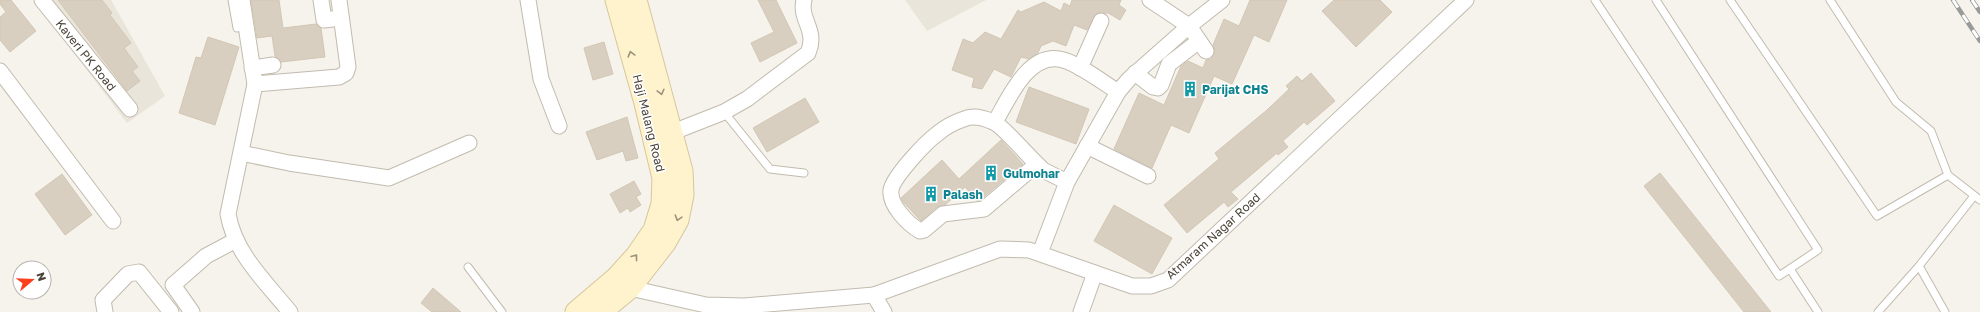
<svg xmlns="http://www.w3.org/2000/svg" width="1980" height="312" viewBox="0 0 1980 312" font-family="'Golos Text',sans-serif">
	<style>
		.residential { fill: #eae5da }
		.building { fill: #d8cfc1; stroke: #d3c7b4 }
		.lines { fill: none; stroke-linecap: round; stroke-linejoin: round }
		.service-casing { stroke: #c2bbae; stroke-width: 9 }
		.minor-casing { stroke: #c2bbae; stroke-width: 17 }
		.secondary-casing { stroke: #d6c79b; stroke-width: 23 }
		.service { stroke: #fff; stroke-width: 7 }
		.minor { stroke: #fff; stroke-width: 15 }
		.secondary { stroke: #fff3cd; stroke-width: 21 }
		.rail-casing { stroke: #9a9a9a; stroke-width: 4.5 }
		.rail { stroke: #fff; stroke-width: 3; stroke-dasharray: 9; stroke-linecap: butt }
		.oneway { stroke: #9c937c }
		.labels { text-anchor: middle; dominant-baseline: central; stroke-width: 3; stroke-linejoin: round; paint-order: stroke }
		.street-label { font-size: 12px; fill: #4b4439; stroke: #fff }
		.culture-label { font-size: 12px; font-weight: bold; fill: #0d838f; stroke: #fff; text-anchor: start }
	</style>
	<rect width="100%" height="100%" fill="#f6f3ec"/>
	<g class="residential">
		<polygon points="34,0 111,0 165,96 127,123"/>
		<polygon points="905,0 986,0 927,31"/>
	</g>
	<g class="building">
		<polygon points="0,0 11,0 36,31 10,52 0,40 0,17 6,12 0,4"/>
		<polygon points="58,0 102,0 112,13 110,15 131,43 124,48 138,67 132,71 140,81 127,91"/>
		<polygon points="251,0 279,0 283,28 316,24 321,28 325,57 281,62 275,56 272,36 257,38"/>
		<polygon points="758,0 776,0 797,43 760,62 751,43 774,32"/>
		<polygon points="1072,0 1121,0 1119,5 1126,10 1120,20 1108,13 1096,14 1087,30 1074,25 1066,46 1053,41 1041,46 1038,53 1029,59 1021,57 1011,77 994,69 982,89 972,87 974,78 952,70 963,39 973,43 985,32 1001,39 1018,10 1021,12 1044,2 1061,11 1064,3 1070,6"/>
		<polygon points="1250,0 1287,0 1269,42 1254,35 1232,84 1214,76 1189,133 1171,125 1152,168 1114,149 1139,93 1164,105 1181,66 1188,61 1203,68 1206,60 1211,59 1214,55 1215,50 1213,45 1224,19 1239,26"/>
		<polygon points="1334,0 1380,0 1392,12 1356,47 1322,11"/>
		<polygon points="208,37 239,47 215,125 179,113 196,57 201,58"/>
		<polygon points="604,42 613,74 593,80 584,48"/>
		<polygon points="1311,73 1335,101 1307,125 1304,122 1283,141 1288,147 1278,155 1277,153 1231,192 1238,199 1228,207 1224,202 1187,233 1164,205 1219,159 1215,153 1267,110 1289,89 1286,86 1297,76 1302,81"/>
		<polygon points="1029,87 1089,109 1076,144 1016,122"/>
		<polygon points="805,98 819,122 767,152 753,128"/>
		<polygon points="627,117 638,158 626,161 623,151 597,160 586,132"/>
		<polygon points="1001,140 1023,164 980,200 977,201 965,187 945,205 937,207 921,221 904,203 901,198 942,160 959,179"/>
		<polygon points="1660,173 1771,312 1744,312 1644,186"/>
		<polygon points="62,174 92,215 65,235 35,194"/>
		<polygon points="634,181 641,194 636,197 641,205 630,212 628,208 620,213 610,194"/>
		<polygon points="1114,205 1172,238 1152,274 1094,241"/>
		<polygon points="433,288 461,312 432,312 421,303"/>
	</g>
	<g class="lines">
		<g class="service-casing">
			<g id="service">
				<polyline points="232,0 237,28"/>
				<polyline points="1595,0 1779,276 1818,250 1656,0"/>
				<polyline points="1730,0 1877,216 1948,175"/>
				<polyline points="1830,0 1896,102 1931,131 1948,175 1980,200"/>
				<polyline points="724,112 770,169 804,173"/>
				<polyline points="1919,266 1945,312"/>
				<polyline points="468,267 502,312"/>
				<polyline points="1790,269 1818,312"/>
				<polyline points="1878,312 1919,266 1974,196"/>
			</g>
		</g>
		<g class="minor-casing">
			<g id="minor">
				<polyline points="42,0 130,109"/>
				<path d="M242 0 255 84 228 214C235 254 265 281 290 312"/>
				<polyline points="321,0 324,20 341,18"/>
				<polyline points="528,0 541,79 559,126"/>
				<polyline points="1150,0 1189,26 1206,51"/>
				<polyline points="252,68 273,65"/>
				<polyline points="1080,68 1101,21"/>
				<polyline points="0,71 113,221"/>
				<polyline points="1135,73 1153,87 1158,88 1161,85 1169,64 1199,41"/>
				<polyline points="255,84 339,77 346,73 348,67 339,0"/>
				<path d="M995 122C1008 100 1027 54 1059 59 1075 61 1104 83 1118 92"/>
				<path d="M663 136 724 112 747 99 808 53C818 30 799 20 804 0"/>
				<polyline points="1087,146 1148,176"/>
				<polyline points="241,153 289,163 389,178 469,143"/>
				<path d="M1037 164 984 209 943 214 924 230 920 231C908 224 889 205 891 190 893 177 926 142 937 134 944 128 955 122 964 119 973 115 984 118 993 122 1002 125 1028 156 1037 164L1043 170 1067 182"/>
				<polyline points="1040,253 1067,182 1118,92 1129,79 1189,26 1222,0"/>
				<polyline points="623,283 630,288 706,305 744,306 874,295 1000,249 1029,250 1132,286 1151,286 1168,280 1466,0"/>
				<polyline points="874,295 884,312"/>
				<polyline points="105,312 103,300 128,274 139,272 171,312"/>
				<polyline points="192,312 173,285 206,256 236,240"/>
				<polyline points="1081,312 1095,273"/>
			</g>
		</g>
		<g class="secondary-casing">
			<g id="secondary">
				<polyline points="576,312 616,278 636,256 654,230 662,204 663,178 645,103 616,0"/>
				<polyline points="601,312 630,288 665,243 678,220 683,195 682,171 636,0"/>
			</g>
		</g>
		<use href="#service" class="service"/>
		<use href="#minor" class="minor"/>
		<use href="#secondary" class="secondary"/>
		<g class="rail-casing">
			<g id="rail">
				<polyline points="1953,0 1980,41"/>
				<polyline points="1972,0 1980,12"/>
			</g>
		</g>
		<use href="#rail" class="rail"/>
	</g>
	<defs><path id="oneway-chevron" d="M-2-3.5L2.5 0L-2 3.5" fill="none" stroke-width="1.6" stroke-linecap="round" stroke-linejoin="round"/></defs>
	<g class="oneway">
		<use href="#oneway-chevron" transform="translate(631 54) rotate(-105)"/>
		<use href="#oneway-chevron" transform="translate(661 92) rotate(76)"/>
		<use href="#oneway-chevron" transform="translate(678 218) rotate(107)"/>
		<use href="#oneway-chevron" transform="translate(635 257) rotate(-52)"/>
	</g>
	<defs>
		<g id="building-bare" transform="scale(1.2)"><path d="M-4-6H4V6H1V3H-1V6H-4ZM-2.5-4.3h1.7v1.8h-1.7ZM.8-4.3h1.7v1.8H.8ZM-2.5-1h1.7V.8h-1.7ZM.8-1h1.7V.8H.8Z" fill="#0f9aa8" stroke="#fff" stroke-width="2.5" paint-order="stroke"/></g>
	</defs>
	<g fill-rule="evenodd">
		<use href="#building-bare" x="1190" y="89"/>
		<use href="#building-bare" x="991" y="173"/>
		<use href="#building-bare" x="931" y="194"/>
	</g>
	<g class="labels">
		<g class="street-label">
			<text transform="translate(86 55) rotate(51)">Kaveri PK Road</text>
			<text transform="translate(649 123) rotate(76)">Haji Malang Road</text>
			<text transform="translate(1213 236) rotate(-42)">Atmaram Nagar Road</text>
		</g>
		<g class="culture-label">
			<text x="1202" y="89">Parijat CHS</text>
			<text x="1003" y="173">Gulmohar</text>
			<text x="943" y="194">Palash</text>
		</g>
	</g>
	<g transform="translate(32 280) rotate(71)"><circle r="19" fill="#ffffff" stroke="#b7b4b0"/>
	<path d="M0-3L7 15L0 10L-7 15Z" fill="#fc3f1d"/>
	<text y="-6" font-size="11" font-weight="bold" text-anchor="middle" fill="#4b4439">N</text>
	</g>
</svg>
